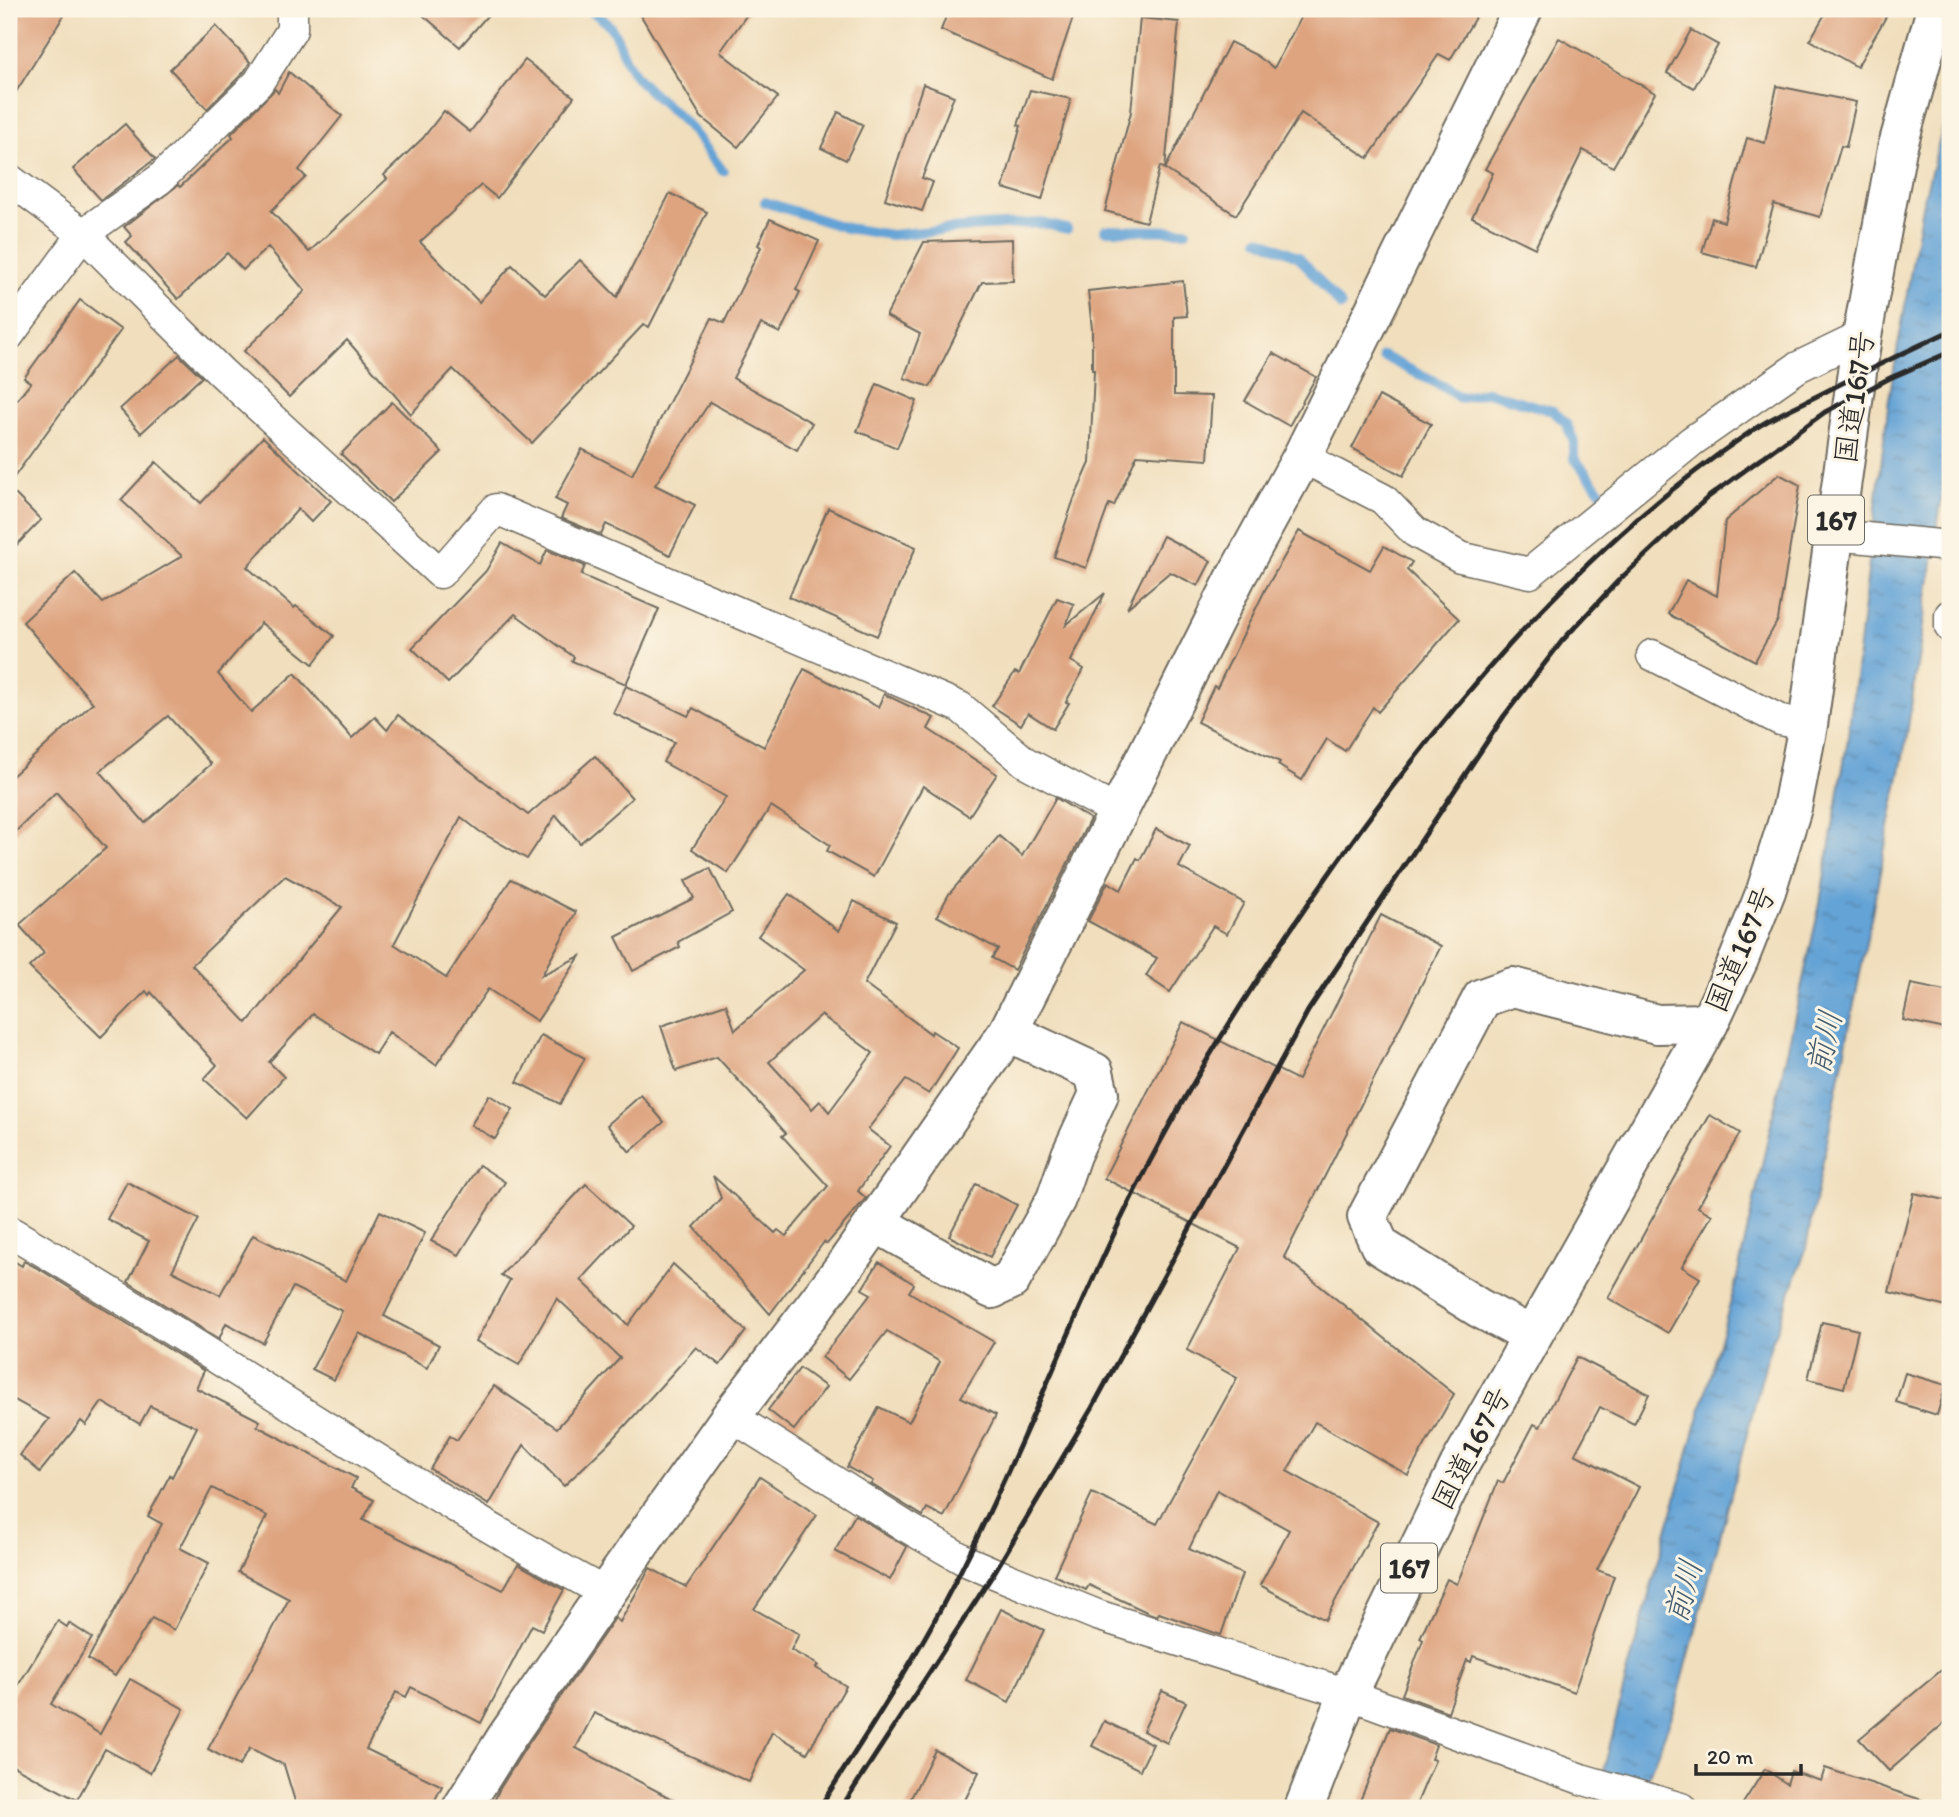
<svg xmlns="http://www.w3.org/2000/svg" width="1959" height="1817" viewBox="0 0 1959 1817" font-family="Itim,'Klee One',sans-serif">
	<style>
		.water { fill: url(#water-ripples); stroke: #486780; stroke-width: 2 }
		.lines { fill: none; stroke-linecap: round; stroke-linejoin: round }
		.stream { stroke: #64a3d6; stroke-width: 10 }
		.building { fill: #dea480; fill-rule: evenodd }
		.street-casing { stroke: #706a5e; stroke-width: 33 }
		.secondary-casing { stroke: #706a5e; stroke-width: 42 }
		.highway-casing { stroke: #706a5e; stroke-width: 42 }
		.street { stroke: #fff; stroke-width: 30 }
		.secondary { stroke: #fff; stroke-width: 38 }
		.highway { stroke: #fff; stroke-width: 38 }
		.rail { stroke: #2b2b2b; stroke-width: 5 }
		.labels { text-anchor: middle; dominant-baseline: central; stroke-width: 6; stroke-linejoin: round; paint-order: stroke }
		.shield { fill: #fcf5e5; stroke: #6a6863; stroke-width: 2 }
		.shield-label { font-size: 28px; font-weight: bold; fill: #2b2b2b }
		.street-label { font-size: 30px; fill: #2b2b2b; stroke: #fcf5e5 }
		.water-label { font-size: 32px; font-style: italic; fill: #425b6f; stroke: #fcf5e5 }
	</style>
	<defs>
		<pattern id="water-ripples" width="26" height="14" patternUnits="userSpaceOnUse" patternTransform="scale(1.75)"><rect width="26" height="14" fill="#64a3d6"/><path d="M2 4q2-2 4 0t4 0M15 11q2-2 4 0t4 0" fill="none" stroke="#5385ae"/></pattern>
	</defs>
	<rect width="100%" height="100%" fill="#fcf5e5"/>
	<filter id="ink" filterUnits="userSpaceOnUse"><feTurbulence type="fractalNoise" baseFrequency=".0143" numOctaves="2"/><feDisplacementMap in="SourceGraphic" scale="14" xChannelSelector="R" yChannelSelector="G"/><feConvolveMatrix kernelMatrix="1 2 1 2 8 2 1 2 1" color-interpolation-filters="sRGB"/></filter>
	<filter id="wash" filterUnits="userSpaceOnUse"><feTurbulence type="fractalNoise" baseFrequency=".00686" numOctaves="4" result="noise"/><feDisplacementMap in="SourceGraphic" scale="28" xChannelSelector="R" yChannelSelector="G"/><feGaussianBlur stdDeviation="1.57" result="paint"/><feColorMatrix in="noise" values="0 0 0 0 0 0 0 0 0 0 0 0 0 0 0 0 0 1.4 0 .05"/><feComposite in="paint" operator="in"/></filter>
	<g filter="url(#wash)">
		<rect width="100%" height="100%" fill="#f0debc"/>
		<polygon class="water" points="1950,101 1950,441 1906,741 1805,1252 1769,1350 1675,1708 1636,1808 1595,1808 1627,1674 1735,1286 1819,908 1847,744 1889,399 1922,206"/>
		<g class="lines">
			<g class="stream">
				<path d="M587 9C625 28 614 49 637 78 651 94 670 107 685 123 699 137 710 155 723 171"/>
				<polyline points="765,202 846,228 891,235 982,226 1042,223 1067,229"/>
				<polyline points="1105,230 1186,231"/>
				<polyline points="1259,239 1299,257 1341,306"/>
				<polyline points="1383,356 1442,386 1460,398 1487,392 1553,411 1566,423 1574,441 1574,458 1602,493"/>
			</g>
		</g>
		<g id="blocks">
			<g class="building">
				<polygon points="15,9 68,9 9,103 9,18"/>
				<polygon points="416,9 493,9 460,47"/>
				<polygon points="637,9 751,9 720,52 778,97 738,147 701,117"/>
				<polygon points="949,9 1076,9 1052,79 941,30"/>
				<polygon points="1305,9 1480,9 1450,60 1439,54 1368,158 1301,113 1236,215 1165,169 1230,42 1256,55 1274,68"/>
				<polygon points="1828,9 1871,9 1886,17 1857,67 1810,40"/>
				<polygon points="1140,18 1179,22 1165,169 1160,166 1146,222 1105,211 1131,112"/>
				<polygon points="216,26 250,62 244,72 207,109 170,69"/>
				<polygon points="1691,30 1718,45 1694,88 1667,73"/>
				<polygon points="1559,38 1655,93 1613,167 1583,150 1535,248 1472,217 1493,173 1485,169"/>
				<polygon points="525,60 574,97 497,198 481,185 420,242 479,302 512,265 545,295 580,260 617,297 670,193 707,212 649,327 644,324 532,443 453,369 411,414 347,340 289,397 244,351 305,291 268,247 243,270 227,253 178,299 126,242 132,236 124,227 178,185 180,187 233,137 231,134 275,89 278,93 289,72 342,116 299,170 306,177 271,211 309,252 387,179 384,175 423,138 444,111 470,132"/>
				<polygon points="923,84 954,96 922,178 933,182 922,211 885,199"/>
				<polygon points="1777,86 1856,102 1846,147 1841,146 1820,217 1774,204 1756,267 1702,252 1712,218 1724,222 1747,138 1765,143"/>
				<polygon points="1030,90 1071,99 1042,200 1003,188 1021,126 1018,125"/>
				<polygon points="838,112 863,125 846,160 821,148"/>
				<polygon points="125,124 155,159 101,200 73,169"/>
				<polygon points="770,219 819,241 796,290 800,292 780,333 761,324 733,378 812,423 797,450 710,402 655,485 695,505 670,555 606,524 601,535 561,518 567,505 555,499 582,449 632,475 712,318 724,323 761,247 758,245"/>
				<polygon points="1012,239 1013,281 982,282 930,387 904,378 920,334 886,316 924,242"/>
				<polygon points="1183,281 1187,316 1174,317 1174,395 1212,396 1208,460 1137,455 1114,506 1109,504 1086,568 1054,557 1074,499 1090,463 1094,370 1092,370 1092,329 1088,291"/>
				<polygon points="80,300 121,330 9,484 9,409 31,383 24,378"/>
				<polygon points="1273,353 1316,377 1289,426 1245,401"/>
				<polygon points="179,355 202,377 141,433 120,409"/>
				<polygon points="877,384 917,401 897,448 857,431"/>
				<polygon points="1379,396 1431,424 1403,476 1352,448"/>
				<polygon points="392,402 442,452 391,502 341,454"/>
				<path d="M263 437 331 501 311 522 298 509 247 567 294 608 296 606 334 636 313 664 261 623 218 674 251 712 295 673 352 738 375 717 387 730 398 715 528 815 595 756 632 798 580 843 556 815 527 859 479 831 461 817 394 944 446 978 511 879 576 912 542 975 580 956 537 1021 488 989 436 1065 389 1032 375 1054 313 1014 269 1062 284 1077 247 1118 204 1079 217 1065 151 992 149 995 146 991 101 1037 29 967 44 953 19 925 106 848 56 792 9 838V779L93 703 23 622 75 573 103 603 182 556 121 500 156 462 201 503ZM168 716 211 764 145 823 100 771ZM285 876 342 907 247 1023 192 965Z"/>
				<polygon points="1779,474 1800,485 1778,620 1755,661 1668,614 1686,580 1717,596 1725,521"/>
				<polygon points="9,488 41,520 9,553"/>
				<polygon points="828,508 916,547 877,636 789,597"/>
				<polygon points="1299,531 1370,570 1384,546 1412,562 1407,570 1459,619 1378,712 1373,707 1345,751 1327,739 1302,780 1278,765 1280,762 1197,722 1214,686 1217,688 1265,590"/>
				<polygon points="1163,536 1211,561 1198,586 1170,572 1127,608"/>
				<polygon points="502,543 540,565 547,550 585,566 581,575 659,609 626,684 572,661 574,657 515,614 448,683 412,648 486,571"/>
				<polygon points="1105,593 1071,661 1084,669 1066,702 1069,703 1053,729 1028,713 1021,725 992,706 1015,672 1019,674 1057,598 1074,604 1066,625"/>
				<polygon points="804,669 878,707 884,694 934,718 928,729 997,774 969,816 923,786 874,877 827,851 830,845 771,806 728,873 692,849 726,797 663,762 674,742 613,713 626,686 688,716 693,708 764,747"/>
				<polygon points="1056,798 1090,819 1014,970 992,958 998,949 937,916 949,894 999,836 1022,856"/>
				<polygon points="1156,829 1190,846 1179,867 1244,903 1227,934 1213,926 1170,992 1146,976 1157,958 1088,921 1108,882 1121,890 1137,858 1140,860"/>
				<polygon points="710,868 732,912 678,942 680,947 633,971 616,937 694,898 685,881"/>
				<path d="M789 894 839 931 854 901 896 922 864 984 931 1034 932 1031 958 1048 929 1094 906 1080 868 1129 890 1146 858 1191 866 1198 827 1244 824 1242 770 1314 694 1227 721 1198 713 1176 775 1233 778 1230 786 1236 828 1186 782 1136 786 1133 717 1057 676 1071 661 1026 726 1004 735 1030 804 970 758 936ZM821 1015 873 1053 829 1112 820 1101 812 1109 769 1062Z"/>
				<polygon points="1381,915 1441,946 1284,1257 1454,1394 1408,1475 1315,1422 1287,1471 1378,1522 1325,1620 1260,1585 1289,1530 1217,1490 1189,1549 1242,1574 1221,1635 1159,1613 1157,1616 1149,1613 1089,1585 1086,1590 1054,1575 1092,1493 1157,1524 1237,1378 1187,1350 1240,1248 1104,1178 1183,1022 1298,1080"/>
				<polygon points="1911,984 1950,992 1950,1030 1903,1020"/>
				<polygon points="541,1035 585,1058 560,1104 517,1082"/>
				<polygon points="489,1095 513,1109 495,1139 471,1125"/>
				<polygon points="641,1095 664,1122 630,1152 607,1125"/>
				<polygon points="1710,1115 1740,1133 1698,1207 1712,1215 1682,1267 1700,1278 1668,1333 1608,1298"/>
				<polygon points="479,1165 505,1182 459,1255 431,1241"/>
				<polygon points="127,1182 199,1219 172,1271 220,1295 253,1235 346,1281 380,1211 425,1233 384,1316 439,1345 427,1368 359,1333 334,1380 312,1369 342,1311 293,1287 263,1343 226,1323 219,1339 128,1282 149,1241 107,1219"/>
				<polygon points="586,1184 631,1226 581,1280 628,1325 673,1264 746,1331 720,1365 696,1347 615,1437 564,1486 524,1445 489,1505 430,1469 450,1436 457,1440 494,1386 557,1428 620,1358 557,1298 519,1365 476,1341 510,1280 501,1275"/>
				<polygon points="976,1184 1017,1205 990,1257 949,1236"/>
				<polygon points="1914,1193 1950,1201 1950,1308 1889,1292"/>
				<polygon points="9,1258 22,1266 24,1261 41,1270 204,1371 196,1388 260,1421 257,1426 356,1478 351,1488 374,1500 363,1520 503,1590 518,1564 564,1590 542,1630 532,1625 481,1723 411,1687 406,1697 396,1692 366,1749 442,1786 431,1808 297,1808 284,1765 250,1748 239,1766 208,1749 289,1599 238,1572 267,1516 212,1488 180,1548 209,1563 174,1630 152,1618 115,1676 88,1659 162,1524 148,1516 170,1475 172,1477 197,1427 150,1406 140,1424 102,1402 86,1425 81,1421 40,1472 20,1455 49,1419 9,1397"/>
				<polygon points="879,1262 914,1284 909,1292 994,1342 961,1397 996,1415 944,1517 927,1508 923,1516 871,1484 873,1481 847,1467 879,1407 909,1422 940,1362 887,1331 849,1379 822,1357 871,1294 862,1289"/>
				<polygon points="1822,1322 1858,1330 1844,1388 1808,1379"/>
				<polygon points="1577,1357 1649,1394 1634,1424 1600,1407 1575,1454 1639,1487 1597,1570 1614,1576 1574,1692 1473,1656 1471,1662 1467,1660 1448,1712 1402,1695 1423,1640 1420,1638 1447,1579 1457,1584 1498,1481 1503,1483 1534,1424 1540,1427"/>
				<polygon points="800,1368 826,1387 794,1430 768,1410"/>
				<polygon points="1905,1373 1946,1385 1937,1415 1896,1402"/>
				<polygon points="760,1477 817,1515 754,1609 799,1634 791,1650 818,1665 816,1668 846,1686 807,1753 772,1732 749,1782 594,1713 576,1748 689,1808 491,1808 499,1790 524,1750 615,1618 620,1622 650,1568 686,1587"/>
				<polygon points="855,1515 907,1547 890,1580 835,1551"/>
				<polygon points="1001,1609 1044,1630 1009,1702 966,1680"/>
				<polygon points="58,1621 67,1627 69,1623 92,1638 51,1704 100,1734 130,1679 184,1709 150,1773 105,1749 77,1800 9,1764 9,1700"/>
				<polygon points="1950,1663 1950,1718 1889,1771 1859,1739"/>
				<polygon points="1162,1691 1186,1702 1167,1743 1143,1731"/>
				<polygon points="1104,1721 1153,1744 1140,1770 1092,1746"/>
				<polygon points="1390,1728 1436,1745 1431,1759 1435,1760 1415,1808 1357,1808"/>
				<polygon points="935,1750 979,1772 961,1808 906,1808"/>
				<polygon points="1825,1768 1931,1803 1931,1808 1740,1808 1765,1769 1787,1784 1791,1771 1821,1781"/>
			</g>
		</g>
	</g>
	<g filter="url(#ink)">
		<use href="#blocks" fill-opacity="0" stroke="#706a5e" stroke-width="2"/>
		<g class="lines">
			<g class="street-casing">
				<g id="street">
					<polyline points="9,179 83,234 221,372 440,573 496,509 960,707 1025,762 1118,812"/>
					<polyline points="9,335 83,234 160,179 258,83 292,30 292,9"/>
					<polyline points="1302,457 1383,499 1415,532 1460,557 1530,573 1692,441 1798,367 1862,336"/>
					<polyline points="1834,535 1950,546"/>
					<polyline points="1950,615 1950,627"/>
					<polyline points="1652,655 1780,720 1808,725"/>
					<path d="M9 1231C210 1348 401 1483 606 1593"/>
					<polyline points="731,1416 905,1526 966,1561 994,1573 1097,1615 1348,1694 1581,1779 1681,1808"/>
				</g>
			</g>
			<g class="secondary-casing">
				<g id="secondary">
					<polyline points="875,1222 992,1289 1011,1280 1056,1199 1071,1155 1099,1094 1094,1072 1008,1032"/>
					<polyline points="1532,1336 1479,1308 1380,1246 1367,1217 1482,998 1513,987 1657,1024 1709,1023"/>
					<polyline points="462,1808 506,1738 635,1551 731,1416 842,1270 1008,1032 1236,577 1302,457 1523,9"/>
				</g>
			</g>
			<g class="highway-casing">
				<polyline id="highway" points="1304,1808 1348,1694 1460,1464 1709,1023 1739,959 1766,891 1792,808 1808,725 1862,336 1897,149 1936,9"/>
			</g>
			<use href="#street" class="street"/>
			<use href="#secondary" class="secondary"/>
			<use href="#highway" class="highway"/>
			<g class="rail">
				<path d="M819 1808C871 1728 923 1647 965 1562 1023 1447 1068 1328 1124 1213 1176 1104 1241 1001 1310 901 1432 724 1573 551 1753 430 1772 417 1793 408 1813 398 1858 375 1904 352 1950 331"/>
				<polyline points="841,1808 994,1573 1092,1408 1308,1011 1504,716 1562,641 1618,581 1707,498 1825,412 1890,378 1950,352"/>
			</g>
		</g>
	</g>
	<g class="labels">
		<g class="shield">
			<rect x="1808" y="495.5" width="56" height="49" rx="5"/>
			<rect x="1381" y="1543.5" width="56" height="49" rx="5"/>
		</g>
		<g class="shield-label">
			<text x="1836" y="520">167</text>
			<text x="1409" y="1568">167</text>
		</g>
		<g class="street-label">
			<text transform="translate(1854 397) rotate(-82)">国道167号</text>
			<text transform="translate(1740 949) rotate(-67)">国道167号</text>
			<text transform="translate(1471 1448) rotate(-62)">国道167号</text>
		</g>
		<g class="water-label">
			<text transform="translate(1824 1042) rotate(-77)">前川</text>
			<text transform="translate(1683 1591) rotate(-74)">前川</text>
		</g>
	</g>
	<rect width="1959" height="1817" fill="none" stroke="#fcf5e5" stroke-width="35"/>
	<path d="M1696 1764v10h105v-10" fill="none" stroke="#2b2b2b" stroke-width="3.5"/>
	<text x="1707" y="1764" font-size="21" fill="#2b2b2b" stroke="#fcf5e5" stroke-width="5" paint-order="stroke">20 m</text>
</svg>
